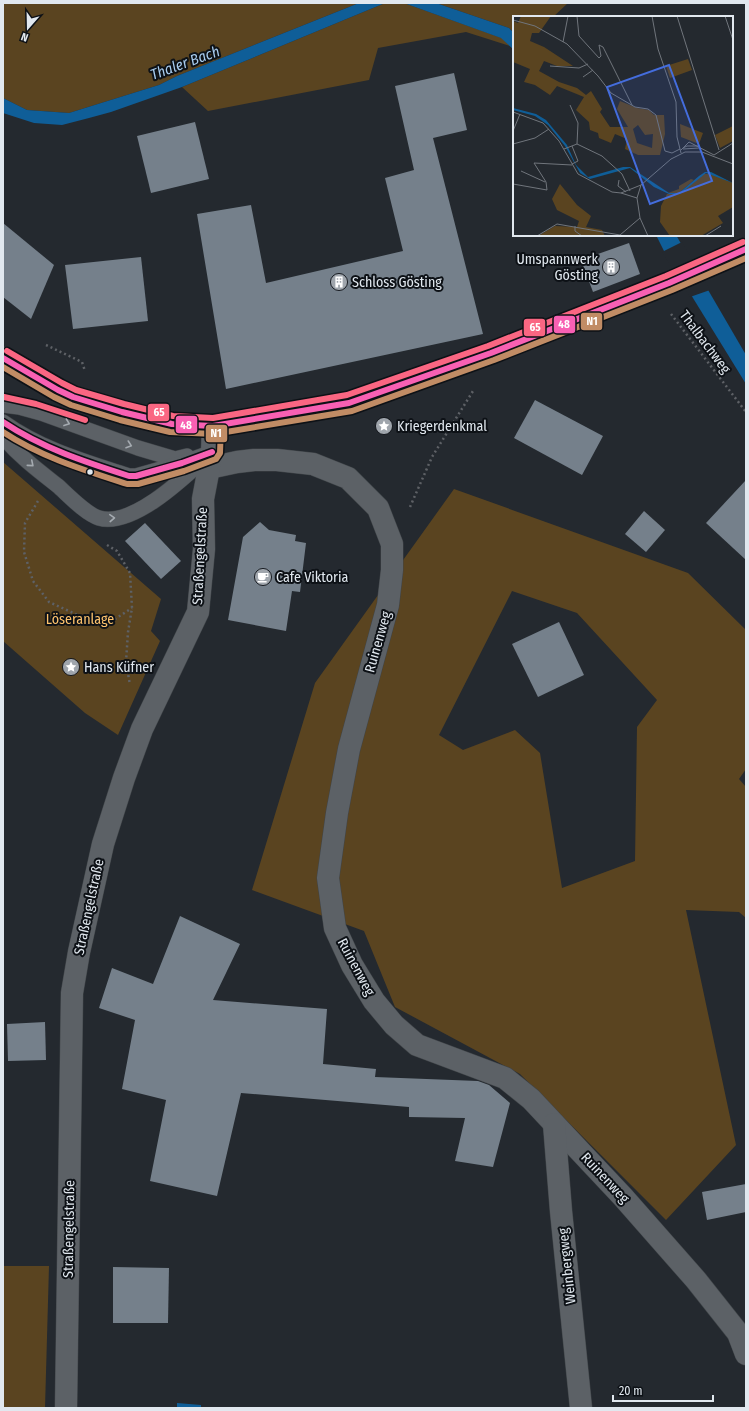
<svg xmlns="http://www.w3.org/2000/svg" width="749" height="1411" viewBox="0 0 749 1411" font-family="'Fira Sans Condensed',sans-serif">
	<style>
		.green { fill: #5a4420; fill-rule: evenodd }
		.water { fill: #0f5e98 }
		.pier { fill: #24292f }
		.building { fill: #75808b }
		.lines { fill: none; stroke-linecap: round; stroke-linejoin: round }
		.service-casing { stroke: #404549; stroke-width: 16 }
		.minor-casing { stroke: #404549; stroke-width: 23 }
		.secondary-casing { stroke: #404549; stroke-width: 23 }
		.path { stroke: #5e6166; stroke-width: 2.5; stroke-dasharray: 2 3; stroke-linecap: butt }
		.service { stroke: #5c6166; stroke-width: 15 }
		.minor { stroke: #5c6166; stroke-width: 22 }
		.secondary { stroke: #5c6166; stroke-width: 22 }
		.bus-1-casing { stroke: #0d1116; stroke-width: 9 }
		.bus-2-casing { stroke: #0d1116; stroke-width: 9 }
		.bus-3-casing { stroke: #0d1116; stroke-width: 9 }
		.bus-1 { stroke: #f860b3; stroke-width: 6 }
		.bus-2 { stroke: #c18c65; stroke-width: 6 }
		.bus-3 { stroke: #fa6682; stroke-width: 6 }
		.oneway { stroke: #a5abb1 }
		.bus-dot { fill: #e1e8ef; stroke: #0d1116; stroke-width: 1.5 }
		.labels { text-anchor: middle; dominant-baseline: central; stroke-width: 4; stroke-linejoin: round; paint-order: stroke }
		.poi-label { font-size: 14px; fill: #e1e8ef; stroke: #0d1116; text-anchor: start }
		.street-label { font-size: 14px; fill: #e1e8ef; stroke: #0d1116 }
		.park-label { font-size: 14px; fill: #fec36d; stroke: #0d1116 }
		.water-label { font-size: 15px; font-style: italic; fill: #a8ccee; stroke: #0d1116 }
		.inset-road { fill: none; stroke: #70757c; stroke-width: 1 }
		.view { fill: #446ddd; fill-opacity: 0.15; stroke: #446ddd; stroke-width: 2 }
		.inset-edge { fill: none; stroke: #e1e8ef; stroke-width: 2 }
		.line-badge { stroke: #0d1116; stroke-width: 1.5 }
		.badge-label { font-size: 11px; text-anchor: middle; font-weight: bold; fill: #fff }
	</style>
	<rect width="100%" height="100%" fill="#24292f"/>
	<g class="green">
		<polygon points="3,3 359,3 177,76 159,85 69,113 27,110 3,98"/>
		<polygon points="385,3 404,3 502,38 510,46 466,32 378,48 369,80 208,111 182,87"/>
		<polygon points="436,3 568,3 553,17 514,17 514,33 509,28"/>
		<polygon points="3,462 161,599 151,631 160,641 118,735 85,713 3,641"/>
		<path d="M454 489 688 573 746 630V769L739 779 746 787V918L739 912 686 910 736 1145 666 1220 520 1074 395 1007 364 931 252 890 315 683ZM512 591 577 613 657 700 637 727 635 861 562 888 540 753 515 730 463 750 439 735Z"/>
		<polygon points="3,1266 49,1266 45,1408 3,1408"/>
	</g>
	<g class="water">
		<polygon points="359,3 385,3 182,87 111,112 89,118 62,125 34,123 3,113 3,98 27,110 69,113 159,85 177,76"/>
		<polygon points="404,3 436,3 509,28 514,33 514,50 501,38"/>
		<polygon points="656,235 676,235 746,355 746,384 664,251"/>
		<polygon points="177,1403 201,1405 201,1408 177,1408"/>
	</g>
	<polygon class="pier" points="682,242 710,290 690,297 662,252"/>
	<g class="building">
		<polygon points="454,73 467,130 433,138 483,334 226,389 197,214 251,205 266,283 403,251 385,178 414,170 395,86"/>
		<polygon points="195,122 209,179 151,193 137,136"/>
		<polygon points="3,223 54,265 31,319 3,297"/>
		<polygon points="629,243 640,274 593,292 581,260"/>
		<polygon points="141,257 148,321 73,329 65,265"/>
		<polygon points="535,400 603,436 582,475 514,438"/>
		<polygon points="746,480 746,560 706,523"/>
		<polygon points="644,511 665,530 646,552 625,534"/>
		<polygon points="260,522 269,530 296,535 295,541 306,543 300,592 292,591 286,631 228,620 243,537"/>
		<polygon points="145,523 181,561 161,579 125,541"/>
		<polygon points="559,622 584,675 538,697 512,644"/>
		<polygon points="180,916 240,944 213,1000 327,1009 323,1064 376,1069 375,1077 478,1081 489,1085 510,1103 493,1167 455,1161 465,1118 409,1117 409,1107 241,1093 217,1196 150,1181 166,1100 122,1089 135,1020 99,1008 112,968 153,984"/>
		<polygon points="45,1022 46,1060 8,1061 7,1024"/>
		<polygon points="746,1184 746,1212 707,1220 702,1192"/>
		<polygon points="113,1267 169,1268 168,1323 113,1323"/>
	</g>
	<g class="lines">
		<g class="service-casing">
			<g id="service">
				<polyline points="3,405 19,407 41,413 138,448 175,459 187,456"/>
				<path d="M3 422C40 449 86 462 129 476H136L182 463 204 455"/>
				<path d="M3 437C19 456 39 471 58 486 69 496 86 514 99 518 134 528 188 474 212 452"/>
			</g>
		</g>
		<g class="minor-casing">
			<g id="minor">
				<polyline points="209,468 237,462 254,460 277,460 313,464 348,478 378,508 392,544 392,570 388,605 349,749 337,813 328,878 335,928 352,965 374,1001 394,1025 417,1045 505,1078 531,1099 623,1197 696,1280 738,1333 746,1354"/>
				<polyline points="554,1124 561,1211 581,1408"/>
				<polyline points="66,1408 72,993 79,952 103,844 124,778 142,729 198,612 204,549 203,499 212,452 213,426"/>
			</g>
		</g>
		<g class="secondary-casing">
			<polyline id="secondary" points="3,358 58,390 73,397 122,412 172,424 213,426 349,403 491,353 669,283 746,249"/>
		</g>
		<g class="path">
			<polyline points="671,314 746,412"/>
			<polyline points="46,345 82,362 85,371"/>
			<polyline points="38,501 25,523 24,552 33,581 49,602 80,616 115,619 132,608"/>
			<polyline points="410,507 432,457 473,391"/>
			<polyline points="107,545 117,551 130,573 132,608 128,632 126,662 130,685"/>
		</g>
		<use href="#service" class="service"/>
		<use href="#minor" class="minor"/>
		<use href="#secondary" class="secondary"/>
		<g class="bus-1-casing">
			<g id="bus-1">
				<polyline points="3,358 58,390 73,397 122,412 172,424 213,426 349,403 491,353 669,283 746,249"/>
				<path d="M3 422C42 448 85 462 129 476H136L182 463 212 452"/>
			</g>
		</g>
		<g class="bus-2-casing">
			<g id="bus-2">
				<polyline points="3,367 54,397 71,405 120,420 170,432 214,434 352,411 494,360 672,290 746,258"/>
				<path d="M3 432C41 457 84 470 127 484H138L184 471 216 459 220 453 221 426"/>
			</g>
		</g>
		<g class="bus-3-casing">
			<g id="bus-3">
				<polyline points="7,351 62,383 76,390 124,404 173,416 213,418 347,395 488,346 666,276 743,242"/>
				<polyline points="4,397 36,404 85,420"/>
			</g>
		</g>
		<use href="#bus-1" class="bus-1"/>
		<use href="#bus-2" class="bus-2"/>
		<use href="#bus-3" class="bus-3"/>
	</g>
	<defs><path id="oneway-chevron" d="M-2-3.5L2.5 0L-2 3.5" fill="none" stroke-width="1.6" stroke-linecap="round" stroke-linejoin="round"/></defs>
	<g class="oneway">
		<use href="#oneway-chevron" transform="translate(67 423) rotate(20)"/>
		<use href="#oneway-chevron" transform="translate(129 445) rotate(19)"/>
		<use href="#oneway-chevron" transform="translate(31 464) rotate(40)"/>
		<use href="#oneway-chevron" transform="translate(112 518) rotate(-3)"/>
	</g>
	<defs>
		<g id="building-disc" transform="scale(0.9)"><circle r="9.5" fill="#9fa5ac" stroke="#0d1116"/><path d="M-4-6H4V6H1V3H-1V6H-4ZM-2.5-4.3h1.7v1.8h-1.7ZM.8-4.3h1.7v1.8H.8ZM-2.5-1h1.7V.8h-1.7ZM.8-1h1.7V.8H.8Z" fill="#fff"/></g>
		<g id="sight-disc" transform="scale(0.9)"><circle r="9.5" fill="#9fa5ac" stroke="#0d1116"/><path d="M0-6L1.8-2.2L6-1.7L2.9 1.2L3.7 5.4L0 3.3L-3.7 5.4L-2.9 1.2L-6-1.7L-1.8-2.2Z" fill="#fff"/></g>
		<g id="cafe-disc" transform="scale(0.9)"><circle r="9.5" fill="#9fa5ac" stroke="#0d1116"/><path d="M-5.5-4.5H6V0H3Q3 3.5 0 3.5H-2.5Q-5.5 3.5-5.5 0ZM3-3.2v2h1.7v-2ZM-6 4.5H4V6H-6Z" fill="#fff"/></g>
	</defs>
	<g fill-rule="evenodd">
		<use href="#building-disc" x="611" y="267"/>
		<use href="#building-disc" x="339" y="282"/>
		<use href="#sight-disc" x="384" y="426"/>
		<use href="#cafe-disc" x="263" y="577"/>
		<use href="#sight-disc" x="71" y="667"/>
	</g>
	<circle class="bus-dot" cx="90" cy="472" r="3.5"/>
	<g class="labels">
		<g class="poi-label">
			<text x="598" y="259" text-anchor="end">Umspannwerk<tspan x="598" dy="16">Gösting</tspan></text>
			<text x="352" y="282">Schloss Gösting</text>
			<text x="397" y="426">Kriegerdenkmal</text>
			<text x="276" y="577">Cafe Viktoria</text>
			<text x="84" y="667">Hans Küfner</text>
		</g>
		<g class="street-label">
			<text transform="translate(705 342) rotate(53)">Thalbachweg</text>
			<text transform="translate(200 556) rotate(-87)">Straßengelstraße</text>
			<text transform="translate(378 642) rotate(-74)">Ruinenweg</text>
			<text transform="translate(89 907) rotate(-78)">Straßengelstraße</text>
			<text transform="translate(356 967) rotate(62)">Ruinenweg</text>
			<text transform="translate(605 1178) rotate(47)">Ruinenweg</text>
			<text transform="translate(69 1229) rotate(-89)">Straßengelstraße</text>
			<text transform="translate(567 1266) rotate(-96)">Weinbergweg</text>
		</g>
		<g class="park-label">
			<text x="80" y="619">Löseranlage</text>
		</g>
		<g class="water-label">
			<text transform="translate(185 63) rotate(-20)">Thaler Bach</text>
		</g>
	</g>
	<g transform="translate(513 16)">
		<rect width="220" height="220" fill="#24292f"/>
		<path d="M8 0H38L26 17H19L17 25 31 31 60 50H44L31 45 26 55 46 66 64 72 73 79 78 75 89 93 87 96 97 111H115L104 93 107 85 124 92 136 94 141 99H151L152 118 147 139H125L112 133 114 123 102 118 98 127 86 122 85 117 77 114 76 106 63 94 71 81 44 70 37 79 22 69 11 66 17 53 0 46V5L5 7ZM125 109 132 119 140 118 139 132 124 127 120 113ZM175 43 179 54 157 62 153 50ZM167 108 190 117 186 128 168 121ZM220 110V125L207 132 202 119ZM190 158H198L220 167V191L205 200 210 207 188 220H157L147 206 148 190 154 178H167ZM178 163 181 164 166 177H155L166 173V170ZM47 168 64 189 78 200 73 211 89 214 92 220H25L42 210 64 211 66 205 44 194 39 183Z" fill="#5a4420" fill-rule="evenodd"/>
		<path d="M0 92 23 98 33 104 54 129 63 149 75 161 110 151H117L156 177H166L186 160 192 156H198L220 167 193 157 167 178H156L141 171 117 152 77 163 67 157 52 130 35 109 22 100 0 94Z" fill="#0f5e98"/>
		<path class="inset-road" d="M64 0 66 20 86 42 88 40 86 29 90 31 119 89M139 0 145 33 163 86 164 121 168 137M164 0 206 134M212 0 220 24M0 4 22 10 54 28 85 60 98 77 122 91 135 93 143 99 152 135 159 137 167 133M50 26 55 0M37 50 66 52 75 48M70 61 80 54M57 89 65 107 64 128M0 96 30 107 46 125 65 158 99 176 108 177 128 169 158 143 172 136H189L220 148M0 115 7 98M0 128 22 122 36 113M170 132 174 130H185M51 133 64 128 89 140 109 158 117 175M170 133 186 132M168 134 176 126 201 139 220 127M59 148 65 145 59 130M8 155 32 166M106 164 105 170 113 176M0 168 34 174 33 166 21 147 59 149M128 169 124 182 127 202 135 220M108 177 124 182M62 210V215L69 220M24 220 44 208 107 219 127 202M192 220 208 210"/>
		<path class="view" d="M156 49 199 165 137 188 94 71Z"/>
		<rect width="220" height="220" class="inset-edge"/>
	</g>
	<g class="line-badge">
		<rect x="580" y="312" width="23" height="19" rx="4" fill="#c18c65"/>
		<rect x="553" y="315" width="23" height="19" rx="4" fill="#f860b3"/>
		<rect x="523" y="318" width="23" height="19" rx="4" fill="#fa6682"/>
		<rect x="147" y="403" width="23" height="19" rx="4" fill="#fa6682"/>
		<rect x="175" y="415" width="23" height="19" rx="4" fill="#f860b3"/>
		<rect x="205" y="424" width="23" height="19" rx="4" fill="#c18c65"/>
	</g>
	<g class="badge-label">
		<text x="592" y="325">N1</text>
		<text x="564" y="328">48</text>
		<text x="535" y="331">65</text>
		<text x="159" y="416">65</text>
		<text x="186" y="429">48</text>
		<text x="216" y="437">N1</text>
	</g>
	<rect width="749" height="1411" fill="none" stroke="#e1e8ef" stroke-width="8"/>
	<g transform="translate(28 28) rotate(200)" stroke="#0d1116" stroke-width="3" paint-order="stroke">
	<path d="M0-3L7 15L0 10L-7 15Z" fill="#e1e8ef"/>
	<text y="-6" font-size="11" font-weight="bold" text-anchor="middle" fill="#e1e8ef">N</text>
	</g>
	<path d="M613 1395v6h100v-6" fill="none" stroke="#e1e8ef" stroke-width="2"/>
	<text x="619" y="1395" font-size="12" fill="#e1e8ef" stroke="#0d1116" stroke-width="3" paint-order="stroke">20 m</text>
</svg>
